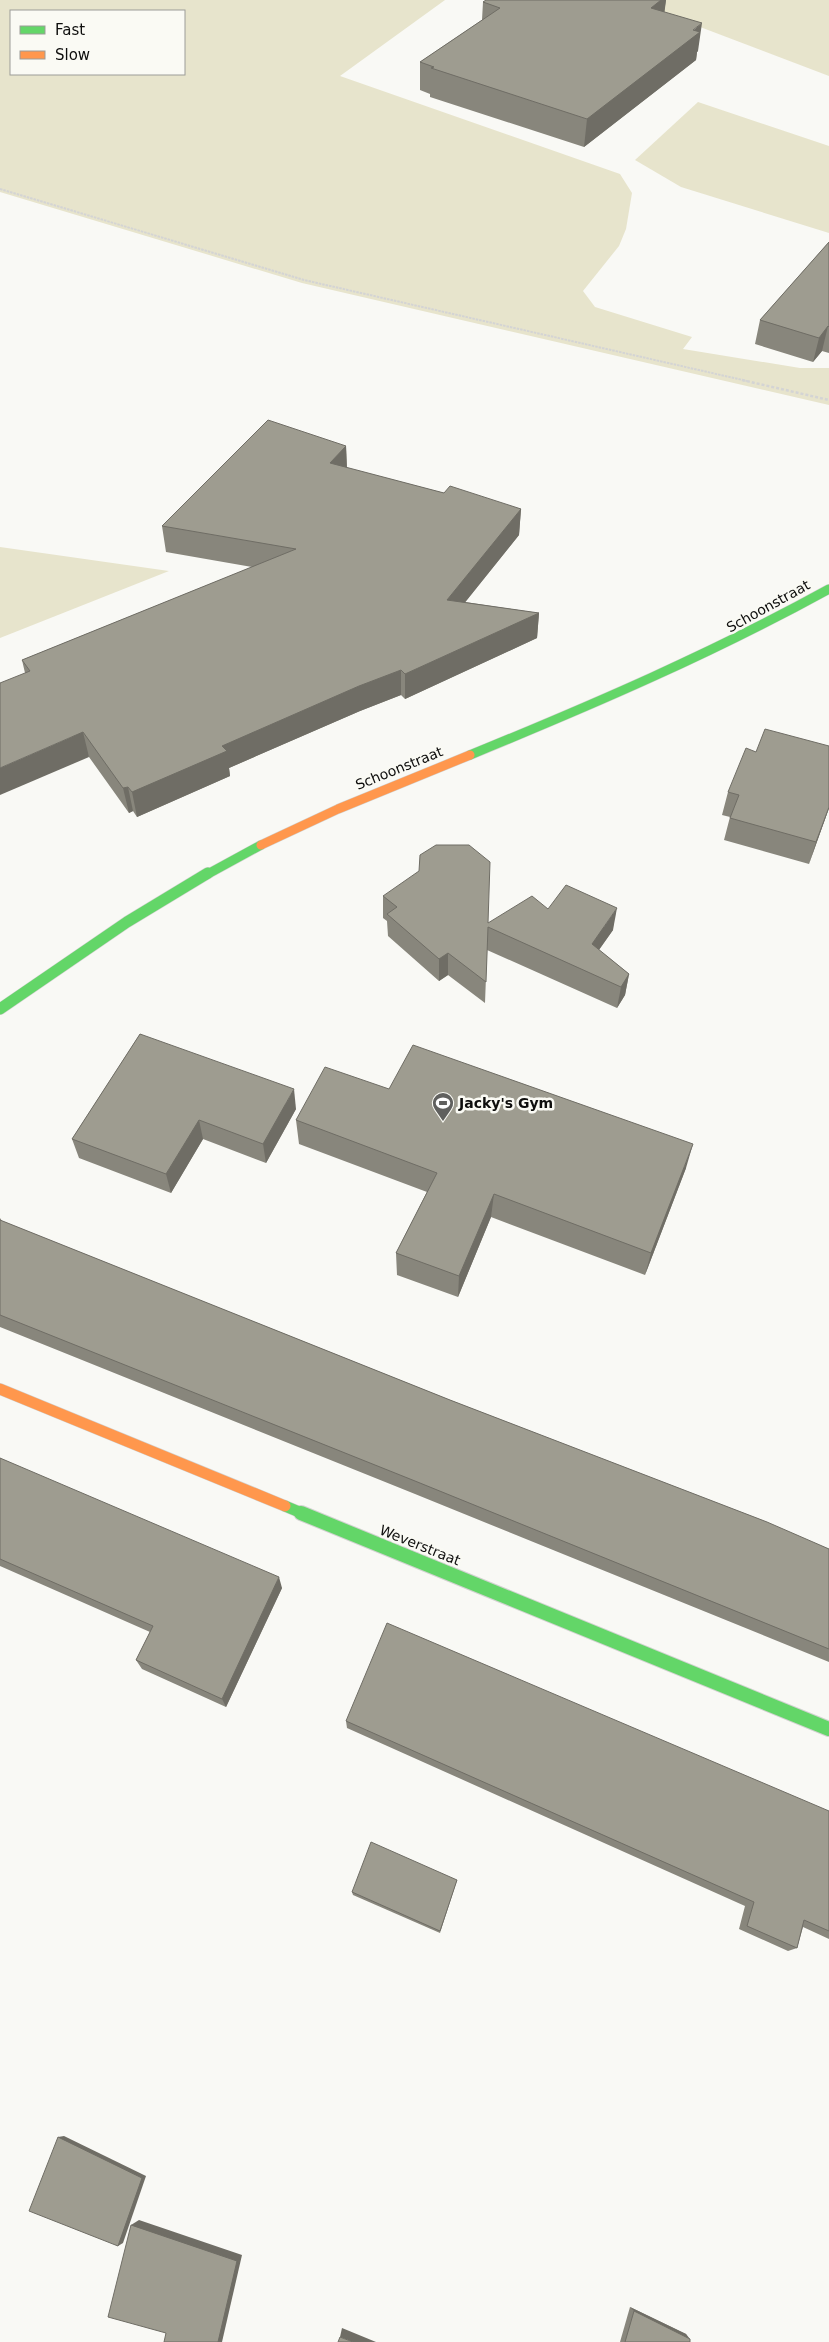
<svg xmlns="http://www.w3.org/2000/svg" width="829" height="2342" viewBox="0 0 829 2342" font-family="'DejaVu Sans',sans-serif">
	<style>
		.green { fill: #e7e4cc; fill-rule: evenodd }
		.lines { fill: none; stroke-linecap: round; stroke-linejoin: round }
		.fast-far2-casing { stroke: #d2d2d0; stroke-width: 10 }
		.fast-far1-casing { stroke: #d2d2d0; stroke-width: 12 }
		.fast-casing { stroke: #d2d2d0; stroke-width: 16 }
		.slow-far1-casing { stroke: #d2d2d0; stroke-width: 10 }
		.slow-casing { stroke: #d2d2d0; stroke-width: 12 }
		.path-far1 { stroke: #d4d4d4; stroke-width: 2; stroke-dasharray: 2.5 1; stroke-linecap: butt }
		.path { stroke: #d4d4d4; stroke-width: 2.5; stroke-dasharray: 3 2; stroke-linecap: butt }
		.fast-far2 { stroke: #63d668; stroke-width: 9 }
		.fast-far1 { stroke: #63d668; stroke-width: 11 }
		.fast { stroke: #63d668; stroke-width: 14 }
		.slow-far1 { stroke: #ff974d; stroke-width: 9 }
		.slow { stroke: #ff974d; stroke-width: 11 }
		.wall { fill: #88867c }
		.shaded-wall { fill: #6f6d65 }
		.building { fill: #9e9c90; stroke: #6f6d65 }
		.labels { text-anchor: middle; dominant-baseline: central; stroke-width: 5; stroke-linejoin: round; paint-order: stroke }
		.street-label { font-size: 14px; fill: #0e0e0d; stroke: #fafaf4 }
		.poi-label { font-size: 14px; font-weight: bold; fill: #0e0e0d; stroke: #fafaf4; text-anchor: start }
	</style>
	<rect width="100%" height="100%" fill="#f9f9f5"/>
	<g class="green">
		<path d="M0 0H445L340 76 620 174 632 193 626 229 619 246 583 291 595 307 692 337 683 349 800 368H829V405L302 283 0 192ZM11 11H184V74H11Z"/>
		<polygon points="629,0 829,0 829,76"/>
		<polygon points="698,102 829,146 829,233 681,187 635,160"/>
		<polygon points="0,547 169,571 0,638"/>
	</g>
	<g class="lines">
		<g class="fast-far2-casing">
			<g id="fast-far2">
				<path d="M470 755C592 705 713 653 829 589"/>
				<polyline points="206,875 261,845"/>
			</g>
		</g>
		<g class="fast-far1-casing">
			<g id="fast-far1">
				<polyline points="0,1009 127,922 208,873"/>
				<polyline points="285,1506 304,1514"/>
			</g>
		</g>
		<g class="fast-casing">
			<polyline id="fast" points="301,1513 829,1729"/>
		</g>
		<g class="slow-far1-casing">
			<polyline id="slow-far1" points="261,845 338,809 470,755"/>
		</g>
		<g class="slow-casing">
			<polyline id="slow" points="0,1389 285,1506"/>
		</g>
		<polyline class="path-far1" points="0,189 304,280 747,381"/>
		<polyline class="path" points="742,380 829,400"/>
		<use href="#fast-far2" class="fast-far2"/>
		<use href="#fast-far1" class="fast-far1"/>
		<use href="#fast" class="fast"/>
		<use href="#slow-far1" class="slow-far1"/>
		<use href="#slow" class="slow"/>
	</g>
	<g class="wall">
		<polygon points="486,0 666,0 664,12 698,51 697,52 696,60 584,147 430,97 430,94 420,90 420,62 482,20 483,2"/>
		<polygon points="829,242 829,353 822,351 813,362 755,344 760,320"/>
		<polygon points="346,446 347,468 444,493 521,509 519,535 465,602 539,613 537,638 405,699 401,695 360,711 229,768 230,776 137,817 133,811 129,813 89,757 25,673 22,660 252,567 166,552 162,526"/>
		<polygon points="728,792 829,808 809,864 724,840 730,817 722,815"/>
		<polygon points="383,896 488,923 548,909 613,930 599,950 629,974 625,995 617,1008 487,950 485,1003 448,975 439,981 388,936 387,921 383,918"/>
		<polygon points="140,1034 296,1109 266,1163 203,1139 171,1193 79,1158 72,1139"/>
		<polygon points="389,1089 686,1168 645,1275 491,1217 458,1297 397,1275 396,1253 427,1192 299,1144 296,1120"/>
		<polygon points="0,1218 2,1221 450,1400 829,1549 829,1662 415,1494 0,1327"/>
		<polygon points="0,1458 282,1588 226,1707 142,1669 136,1660 150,1632 0,1566"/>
		<polygon points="346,1721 829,1811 829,1939 803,1927 797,1948 788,1951 739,1929 745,1906 347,1728"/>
		<polygon points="457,1880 440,1933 353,1895 352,1892"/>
		<polygon points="630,2307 686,2334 690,2342 620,2342"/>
	</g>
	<g class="shaded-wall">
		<polygon points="661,0 666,0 663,24 651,8"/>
		<polygon points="702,23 698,51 697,52 696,60 584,147 587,119"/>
		<polygon points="828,326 822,351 813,362 819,338"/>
		<polygon points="346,446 347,472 330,463"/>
		<polygon points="521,509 519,535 447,625 447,600"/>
		<polygon points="539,613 537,638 405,699 405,674"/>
		<polygon points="401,670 401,695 360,711 229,768 230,776 137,817 132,792 222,746 359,686"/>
		<polygon points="83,732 89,757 0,795 0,768"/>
		<polygon points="128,787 133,811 129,813 123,788"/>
		<polygon points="829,807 829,808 809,864 816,842"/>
		<polygon points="617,908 613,930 588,965 592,944"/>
		<polygon points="448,953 448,975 439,981 439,959"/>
		<polygon points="629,974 625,995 617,1008 621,987"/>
		<polygon points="294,1089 296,1109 266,1163 263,1144"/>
		<polygon points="199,1120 203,1139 171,1193 166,1174"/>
		<polygon points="693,1144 686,1168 645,1275 651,1253"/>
		<polygon points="494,1194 491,1217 458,1297 459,1276"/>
		<polygon points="279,1577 282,1588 226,1707 222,1699"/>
		<polygon points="64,2136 146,2176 123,2243 118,2246 58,2137"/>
		<polygon points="139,2220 242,2255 222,2342 218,2342 131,2225"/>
		<polygon points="630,2307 686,2334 690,2339 634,2311"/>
		<polygon points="342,2328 376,2342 353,2342 340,2337"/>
	</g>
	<g class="building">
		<polygon points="486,0 661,0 651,8 702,23 693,30 700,32 587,119 431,68 434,67 420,62 500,8 483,2"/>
		<polygon points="829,242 829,327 828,326 819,338 760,320"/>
		<polygon points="268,420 346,446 330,463 444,493 450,486 521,509 447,600 539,613 405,674 401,670 359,686 222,746 227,751 132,792 128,787 123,788 83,732 0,768 0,683 30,671 22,660 296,549 162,526"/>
		<polygon points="765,729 829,746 829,807 816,842 730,818 739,795 728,792 746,748 756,752"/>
		<polygon points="436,845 469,845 490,862 488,923 532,896 548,909 566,885 617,908 592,944 629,974 621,987 488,927 486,982 448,953 439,959 387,914 397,907 383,896 419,871 420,855"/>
		<polygon points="140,1034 294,1089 263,1144 199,1120 166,1174 72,1139"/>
		<polygon points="413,1045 693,1144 651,1253 494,1194 459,1276 396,1253 437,1173 296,1120 325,1067 389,1089"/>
		<polygon points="0,1220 450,1400 767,1522 829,1549 829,1649 415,1481 0,1315"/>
		<polygon points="0,1458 279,1577 222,1699 136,1660 153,1626 0,1559"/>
		<polygon points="387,1623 829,1811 829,1931 804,1920 797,1948 747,1926 754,1902 346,1721"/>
		<polygon points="371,1842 457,1880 440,1931 352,1892"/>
		<polygon points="58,2137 142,2178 118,2246 29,2211"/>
		<polygon points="131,2225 237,2261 218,2342 164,2342 166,2333 108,2317"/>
		<polygon points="634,2311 690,2339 690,2342 625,2342"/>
		<polygon points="340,2337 353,2342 338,2342"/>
	</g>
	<defs>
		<g id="stadium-pin" transform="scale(1.125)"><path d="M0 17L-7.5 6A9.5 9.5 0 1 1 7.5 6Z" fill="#60605e" stroke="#fafaf4"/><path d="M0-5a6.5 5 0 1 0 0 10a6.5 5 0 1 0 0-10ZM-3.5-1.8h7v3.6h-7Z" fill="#fff"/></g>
	</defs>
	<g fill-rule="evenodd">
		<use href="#stadium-pin" x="443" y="1103"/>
	</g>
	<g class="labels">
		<g class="street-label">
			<text transform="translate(768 606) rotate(-29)">Schoonstraat</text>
			<text transform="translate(399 768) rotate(-22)">Schoonstraat</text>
			<text transform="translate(420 1545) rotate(22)">Weverstraat</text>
		</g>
		<g class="poi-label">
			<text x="459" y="1103">Jacky's Gym</text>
		</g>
	</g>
	<rect x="10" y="10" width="175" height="65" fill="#fafaf4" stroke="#9c9c98"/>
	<rect x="20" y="26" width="25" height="8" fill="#63d668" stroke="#9c9c98"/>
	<text x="55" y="35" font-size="15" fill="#0e0e0d">Fast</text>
	<rect x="20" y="51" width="25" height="8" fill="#ff974d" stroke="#9c9c98"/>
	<text x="55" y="60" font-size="15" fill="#0e0e0d">Slow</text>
</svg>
